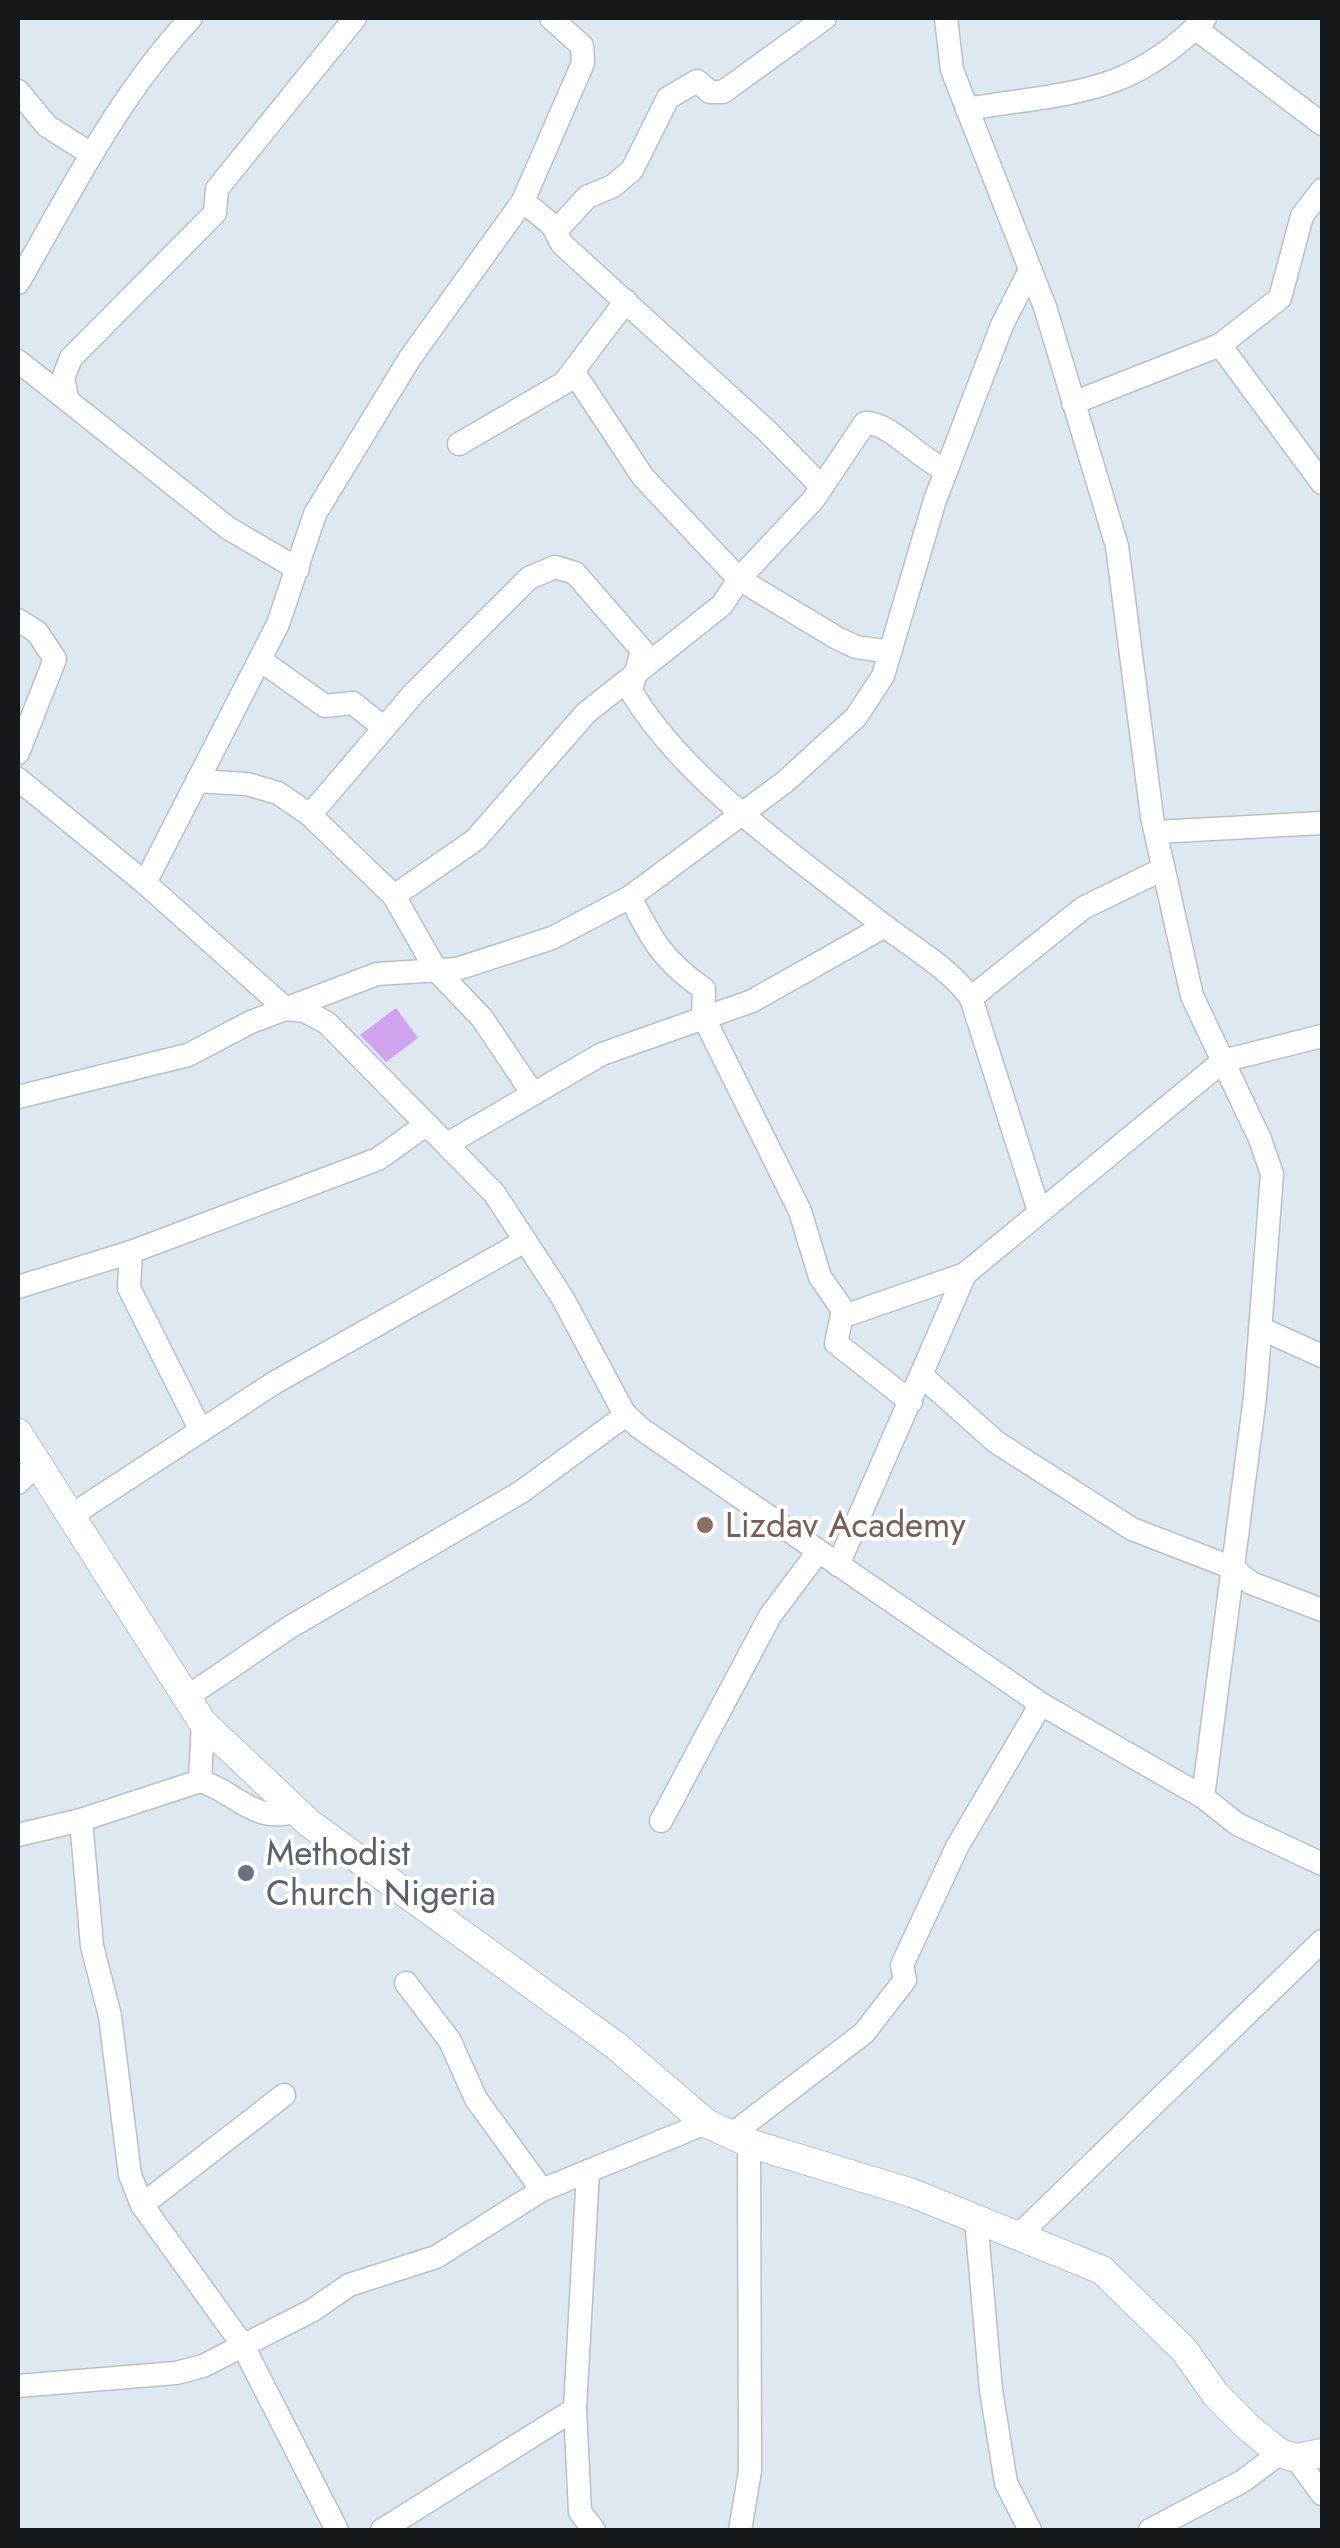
<svg xmlns="http://www.w3.org/2000/svg" width="1340" height="2548" viewBox="0 0 1340 2548" font-family="Jost,sans-serif">
	<style>
		.building { fill: #d0a3ee }
		.lines { fill: none; stroke-linecap: round; stroke-linejoin: round }
		.minor-casing { stroke: #b7c0c8; stroke-width: 25 }
		.tertiary-casing { stroke: #b7c0c8; stroke-width: 30 }
		.minor { stroke: #fff; stroke-width: 22 }
		.tertiary { stroke: #fff; stroke-width: 28 }
		.education-dot { fill: #8d6e63; stroke: #fff; stroke-width: 4 }
		.worship-dot { fill: #6b7280; stroke: #fff; stroke-width: 4 }
		.labels { text-anchor: middle; dominant-baseline: central; stroke-width: 8; stroke-linejoin: round; paint-order: stroke }
		.education-label { font-size: 35px; fill: #785e54; stroke: #fff; text-anchor: start }
		.worship-label { font-size: 35px; fill: #5b616d; stroke: #fff; text-anchor: start }
	</style>
	<rect width="100%" height="100%" fill="#dee8f0"/>
	<polygon class="building" points="396,1008 418,1038 386,1062 360,1035"/>
	<g class="lines">
		<g class="minor-casing">
			<g id="minor">
				<polyline points="946,18 952,70 1045,307 1117,546 1152,817 1192,996 1260,1139 1272,1174 1255,1397 1203,1797"/>
				<polyline points="1195,28 1322,124"/>
				<polyline points="18,91 47,126 91,154"/>
				<path d="M967 109C1069 92 1129 97 1205 18"/>
				<polyline points="523,201 552,225 562,244 767,431 822,487"/>
				<polyline points="556,231 587,197 613,186 632,170 668,98 697,81 710,92 723,92 825,18"/>
				<path d="M18 283C71 191 118 96 191 18"/>
				<polyline points="1220,345 1322,483"/>
				<polyline points="18,361 228,528 298,569"/>
				<polyline points="573,371 643,477 739,579 837,638 856,647 890,652"/>
				<polyline points="67,397 63,378 71,358 215,213 217,189 355,18"/>
				<polyline points="1073,403 1220,345 1280,298 1302,216 1322,190"/>
				<polyline points="459,444 564,383 626,301"/>
				<polyline points="18,620 37,632 55,659 18,753"/>
				<polyline points="260,660 325,706 353,703 384,728"/>
				<polyline points="18,779 145,883 286,1009 305,1011 327,1023 494,1193 562,1297 624,1413 640,1428 1041,1704 1203,1797 1237,1824 1322,1864"/>
				<polyline points="197,781 247,784 278,793 310,815 394,896 436,970 482,1018 533,1094"/>
				<path d="M310 815 414 693 529 578 555 567 575 573 642 650 631 691C684 781 801 860 883 925 912 947 949 968 971 998L1039 1211"/>
				<polyline points="1156,832 1322,823"/>
				<polyline points="145,883 278,624 315,514 410,358 523,201 583,63 582,46 551,18"/>
				<path d="M394 896 475 840 586 713 722 605 739 579 813 500 865 423C890 422 917 458 946 470"/>
				<path d="M630 897C652 940 663 961 704 989L703 1016 800 1211 820 1277 843 1310 836 1343 911 1402"/>
				<polyline points="971,998 1083,908 1163,869"/>
				<polyline points="18,1097 188,1055 251,1022 377,974 457,969 552,938 630,897 786,781 856,717 883,676 935,500 1002,325 1030,270"/>
				<polyline points="447,1144 602,1054 752,1001 885,926"/>
				<polyline points="131,1252 129,1288 201,1431"/>
				<polyline points="18,1287 131,1252 378,1159 427,1124"/>
				<polyline points="844,1316 965,1274"/>
				<polyline points="1260,1328 1322,1356"/>
				<polyline points="922,1376 996,1442 1132,1529 1233,1568 1251,1583 1322,1610"/>
				<polyline points="18,1483 38,1462"/>
				<polyline points="72,1515 274,1383 525,1241"/>
				<polyline points="838,1565 965,1274 1223,1061 1322,1036"/>
				<polyline points="187,1697 290,1627 521,1492 626,1415"/>
				<polyline points="200,1781 203,1723"/>
				<polyline points="81,1820 92,1946 110,2016 130,2175 142,2205 242,2344 337,2530"/>
				<polyline points="661,1821 770,1616 818,1552"/>
				<path d="M18 1835 81 1820 200 1781C237 1792 254 1825 296 1811"/>
				<polyline points="406,1983 450,2041 476,2099 542,2190"/>
				<polyline points="731,2135 864,2033 905,1980 902,1965 957,1847 1041,1704"/>
				<polyline points="588,2171 575,2409 580,2512 594,2530"/>
				<polyline points="142,2205 284,2095"/>
				<polyline points="976,2219 991,2390 1006,2483 1030,2530"/>
				<polyline points="1018,2236 1322,1941"/>
				<polyline points="18,2386 176,2373 203,2366 313,2310 349,2285 436,2257 542,2190 706,2123"/>
				<polyline points="1296,2458 1322,2494"/>
				<polyline points="382,2530 575,2409"/>
				<polyline points="740,2530 750,2471 749,2143"/>
				<polyline points="1150,2530 1243,2481 1280,2453"/>
			</g>
		</g>
		<g class="tertiary-casing">
			<polyline id="tertiary" points="18,1433 203,1723 309,1823 615,2045 706,2123 749,2143 912,2193 1102,2270 1184,2350 1216,2395 1249,2428 1280,2453 1296,2458 1322,2453"/>
		</g>
		<use href="#minor" class="minor"/>
		<use href="#tertiary" class="tertiary"/>
	</g>
	<circle class="education-dot" cx="705" cy="1525" r="10"/>
	<circle class="worship-dot" cx="246" cy="1873" r="10"/>
	<g class="labels">
		<g class="education-label">
			<text x="725" y="1525">Lizdav Academy</text>
		</g>
		<g class="worship-label">
			<text x="266" y="1853">Methodist<tspan x="266" dy="40">Church Nigeria</tspan></text>
		</g>
	</g>
	<rect width="1340" height="2548" fill="none" stroke="#16191c" stroke-width="40"/>
</svg>
